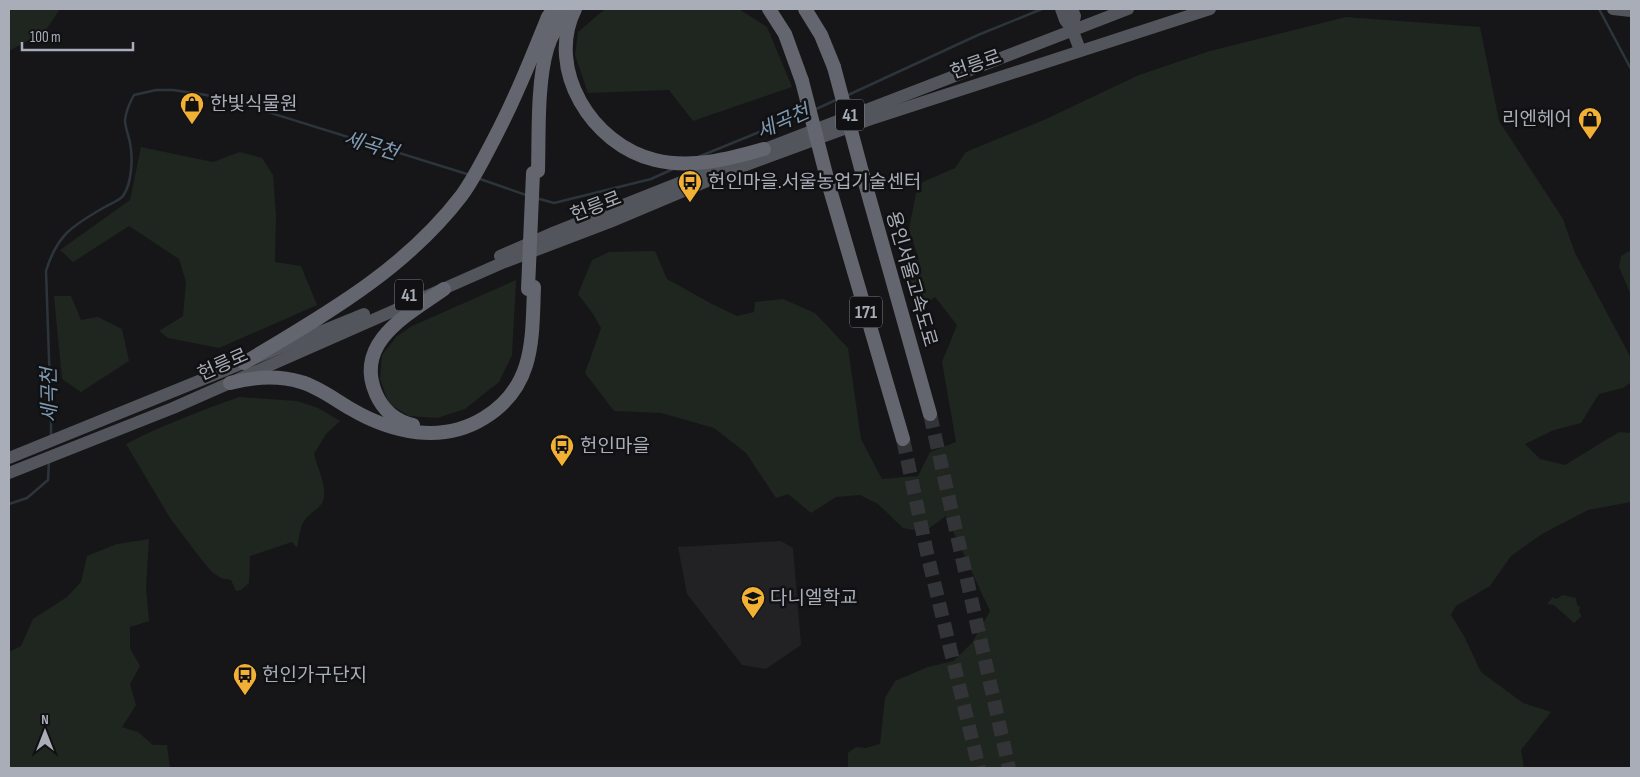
<svg xmlns="http://www.w3.org/2000/svg" width="1640" height="777" viewBox="0 0 1640 777" font-family="'Sofia Sans Condensed','Noto Sans KR',sans-serif">
	<style>
		.built { fill: #222225 }
		.green { fill: #1e261f }
		.lines { fill: none; stroke-linecap: round; stroke-linejoin: round }
		.stream { stroke: #2c353c; stroke-width: 2.5 }
		.highway-tunnel { stroke: #333438; stroke-width: 14; stroke-dasharray: 14 7; stroke-linecap: butt }
		.major { stroke: #53555c; stroke-width: 12 }
		.highway { stroke: #63666e; stroke-width: 14 }
		.highway-bridge { stroke: #63666e; stroke-width: 14 }
		.labels { text-anchor: middle; dominant-baseline: central; stroke-width: 5; stroke-linejoin: round; paint-order: stroke }
		.shield { fill: #111113; stroke: #7b7e86; stroke-width: 1 }
		.shield-label { font-size: 18px; font-weight: bold; fill: #a8adb8 }
		.street-label { font-size: 19px; fill: #a8adb8; stroke: #111113 }
		.poi-label { font-size: 19px; fill: #a8adb8; stroke: #111113; text-anchor: start }
		.water-label { font-size: 20px; font-style: italic; fill: #7f9bb3; stroke: #111113 }
	</style>
	<rect width="100%" height="100%" fill="#161618"/>
	<polygon class="built" points="781,541 793,548 801,645 766,669 742,665 687,594 678,547"/>
	<g class="green">
		<polygon points="9,9 60,9 45,31 9,51"/>
		<polygon points="605,9 739,9 767,27 792,87 693,121 669,90 588,93 575,55 578,32"/>
		<polygon points="1346,17 1480,27 1499,121 1563,219 1575,253 1631,358 1631,382 1623,388 1599,394 1581,423 1554,430 1525,444 1540,459 1565,465 1619,432 1631,433 1631,502 1588,510 1542,534 1511,556 1490,586 1456,606 1451,615 1464,636 1481,672 1523,703 1551,712 1521,750 1524,768 848,768 848,753 856,747 866,748 880,744 885,698 895,681 928,667 953,661 972,643 990,611 946,516 924,532 903,528 878,504 860,495 836,497 811,513 788,494 776,498 746,453 714,428 661,413 614,411 585,373 601,328 593,314 578,294 592,260 609,252 655,251 667,279 712,304 737,316 754,312 755,302 783,299 815,313 848,348 861,439 882,479 918,476 930,452 956,442 942,362 957,325 935,297 922,306 907,290 899,256 919,260 909,229 918,184 955,168 966,152 1046,119 1139,75 1210,51"/>
		<polygon points="141,147 213,162 240,152 262,158 273,175 276,215 275,262 301,266 317,305 219,348 168,338 159,331 183,316 186,282 179,259 129,226 73,262 60,250 130,200"/>
		<polygon points="1631,250 1631,295 1619,267 1621,256"/>
		<polygon points="516,280 512,355 499,382 465,409 437,418 409,416 389,404 380,379 382,355 397,336 412,326"/>
		<polygon points="54,296 71,296 81,320 98,317 122,329 129,361 81,392 62,379"/>
		<path d="M239 397 297 401 318 408 340 421 326 434 314 454C317 467 326 483 324 497 323 508 310 512 304 521 300 528 299 539 297 548L292 542 250 556 249 583 241 590 236 591 231 580 221 578 212 572 201 559 170 518 126 444C163 425 200 411 239 397Z"/>
		<polygon points="149,539 146,587 149,621 130,627 130,648 140,666 130,684 136,705 122,727 138,732 153,745 167,745 170,768 9,768 9,652 21,646 33,619 67,597 81,582 87,556 117,544"/>
		<polygon points="1563,595 1576,598 1577,605 1580,607 1579,612 1582,616 1574,623 1554,605 1547,604 1553,597 1556,599"/>
	</g>
	<g class="lines">
		<g class="stream">
			<polyline points="1599,9 1631,69"/>
			<polyline points="846,96 978,35 1042,9"/>
			<polyline points="814,110 838,99"/>
			<polyline points="698,157 806,113"/>
			<polyline points="480,179 526,195"/>
			<polyline points="536,198 554,203 651,179 673,169"/>
			<path d="M51 436V417L46 271C57 235 72 226 103 208 109 204 119 201 123 196 132 183 133 158 130 143 129 136 125 128 125 120 126 111 130 102 134 95L156 90H173L206 95 245 105 470 175"/>
			<polyline points="9,504 27,498 48,480 49,461"/>
		</g>
		<g class="highway-tunnel">
			<polyline points="930,414 1009,768"/>
			<polyline points="903,439 927,553 979,768"/>
		</g>
		<g class="major">
			<polyline points="1061,9 1065,20 1072,29 1080,50"/>
			<polyline points="1072,9 1075,16 1072,29"/>
			<polyline points="1613,9 1631,11"/>
			<polyline points="755,153 1128,9"/>
			<polyline points="500,256 555,232 729,163"/>
			<polyline points="9,458 364,314"/>
			<polyline points="9,473 173,408 502,263 610,222 743,166 868,120 1210,9"/>
		</g>
		<g class="highway">
			<path d="M575 9C545 69 592 145 655 160 691 169 729 159 764 149"/>
			<polyline points="769,9 785,34 802,81"/>
			<polyline points="805,9 821,35 834,67"/>
			<path d="M538 171C539 135 537 83 547 49 551 34 560 22 569 9"/>
			<polyline points="862,172 930,414"/>
			<polyline points="829,186 903,439"/>
			<path d="M244 363C324 315 404 271 462 195 475 177 484 158 494 139 515 99 531 59 548 17L554 9"/>
			<path d="M230 383C253 377 278 375 301 382 319 387 335 400 351 409 392 433 442 444 484 418 535 387 532 339 534 287"/>
			<path d="M413 425C396 421 383 410 376 394 353 342 409 314 444 289"/>
		</g>
		<g class="highway-bridge">
			<polyline points="834,67 862,172"/>
			<polyline points="802,81 829,186"/>
			<polyline points="528,289 533,173"/>
		</g>
	</g>
	<defs>
		<g id="shop-pin" transform="scale(1.25)"><path d="M0 17L-7.5 6A9.5 9.5 0 1 1 7.5 6Z" fill="#f2b134" stroke="#111113"/><path d="M-5-2.5h2.3a2.7 3.5 0 0 1 5.4 0H5L5.5 6h-11ZM-1.5-2.5h3a1.5 2.3 0 0 0-3 0Z" fill="#111"/></g>
		<g id="bus-pin" transform="scale(1.25)"><path d="M0 17L-7.5 6A9.5 9.5 0 1 1 7.5 6Z" fill="#f2b134" stroke="#111113"/><path d="M-5-6H5V4H4V6H2V4H-2V6H-4V4H-5ZM-3.5-4V0h7V-4ZM-3.5 1.2v1.5H-2V1.2ZM2 1.2v1.5H3.5V1.2Z" fill="#111"/></g>
		<g id="school-pin" transform="scale(1.25)"><path d="M0 17L-7.5 6A9.5 9.5 0 1 1 7.5 6Z" fill="#f2b134" stroke="#111113"/><path d="M0-5L7-2L0 1L-7-2ZM-4 1L0 2.5L4 1V4Q0 6-4 4Z" fill="#111"/></g>
	</defs>
	<g fill-rule="evenodd">
		<use href="#shop-pin" x="192" y="104"/>
		<use href="#shop-pin" x="1590" y="119"/>
		<use href="#bus-pin" x="690" y="182"/>
		<use href="#bus-pin" x="562" y="446"/>
		<use href="#school-pin" x="753" y="598"/>
		<use href="#bus-pin" x="245" y="675"/>
	</g>
	<g class="labels">
		<g class="shield">
			<rect x="836" y="99.5" width="28" height="31" rx="4"/>
			<rect x="395" y="279.5" width="28" height="31" rx="4"/>
			<rect x="850" y="296.5" width="32" height="31" rx="4"/>
		</g>
		<g class="shield-label">
			<text x="850" y="115">41</text>
			<text x="409" y="295">41</text>
			<text x="866" y="312">171</text>
		</g>
		<g class="street-label">
			<text transform="translate(976 65) rotate(-19)">헌릉로</text>
			<text transform="translate(596 207) rotate(-21)">헌릉로</text>
			<text transform="translate(911 279) rotate(74)">용인서울고속도로</text>
			<text transform="translate(223 365) rotate(-24)">헌릉로</text>
		</g>
		<g class="poi-label">
			<text x="210" y="104">한빛식물원</text>
			<text x="1572" y="119" text-anchor="end">리엔헤어</text>
			<text x="708" y="182">헌인마을.서울농업기술센터</text>
			<text x="580" y="446">헌인마을</text>
			<text x="770" y="598">다니엘학교</text>
			<text x="262" y="675">헌인가구단지</text>
		</g>
		<g class="water-label">
			<text transform="translate(783 122) rotate(-24)">세곡천</text>
			<text transform="translate(371 146) rotate(17)">세곡천</text>
			<text transform="translate(50 395) rotate(-91)">세곡천</text>
		</g>
	</g>
	<rect width="1640" height="777" fill="none" stroke="#a8adb8" stroke-width="20"/>
	<g transform="translate(45 732)" stroke="#111113" stroke-width="4" paint-order="stroke">
	<path d="M0-4L9 19L0 12L-9 19Z" fill="#a8adb8"/>
	<text y="-8" font-size="14" font-weight="bold" text-anchor="middle" fill="#a8adb8">N</text>
	</g>
	<path d="M22 42v8h111v-8" fill="none" stroke="#a8adb8" stroke-width="2.5"/>
	<text x="30" y="42" font-size="15" fill="#a8adb8" stroke="#111113" stroke-width="4" paint-order="stroke">100 m</text>
</svg>
